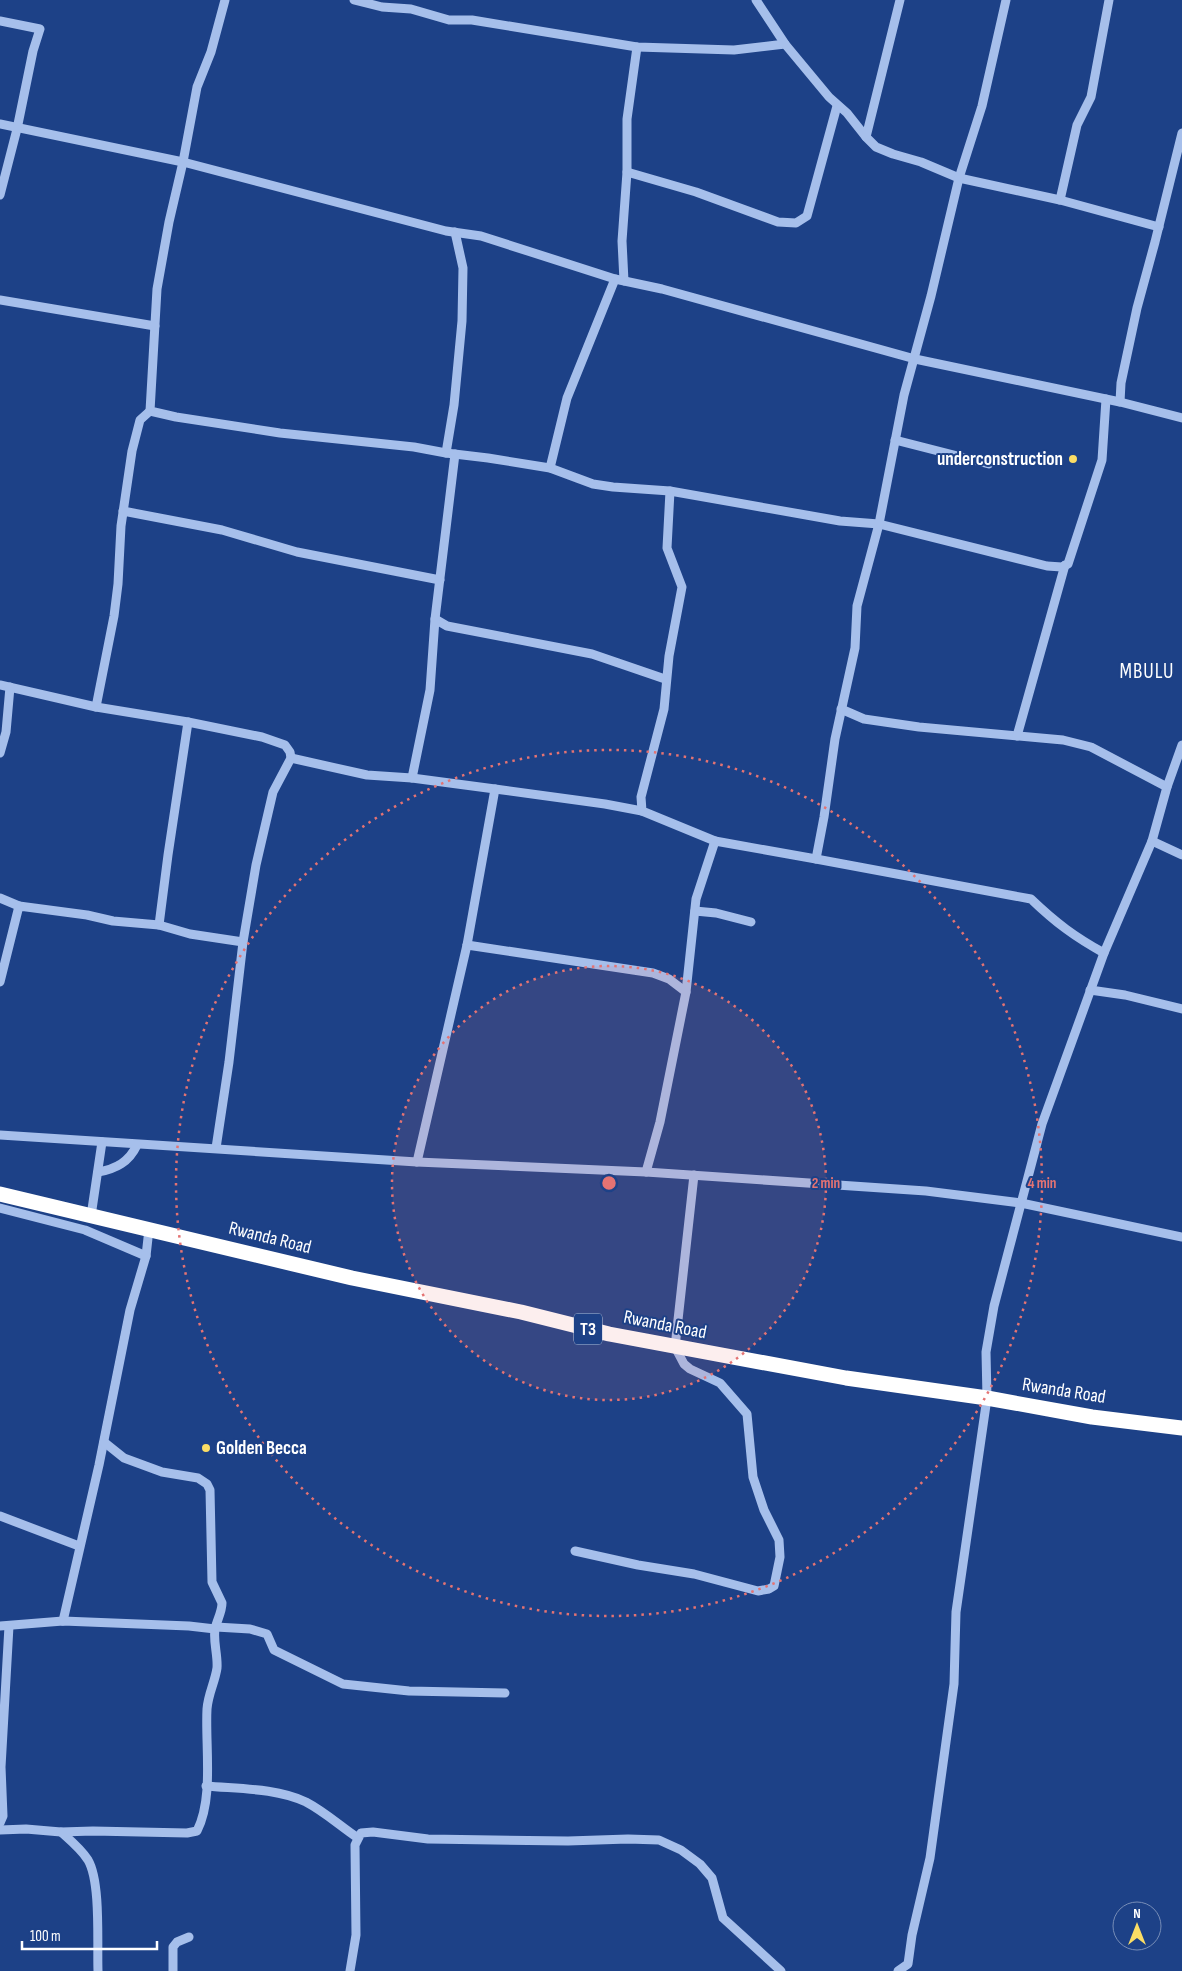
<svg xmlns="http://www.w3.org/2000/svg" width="1182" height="1971" viewBox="0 0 1182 1971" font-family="'Sofia Sans Condensed',sans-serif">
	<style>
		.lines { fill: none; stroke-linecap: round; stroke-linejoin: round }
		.minor { stroke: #a6bfeb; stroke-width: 9 }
		.highway { stroke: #fff; stroke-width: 15 }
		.ring { fill: none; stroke: #e47373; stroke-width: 2.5; stroke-dasharray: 2.5 5 }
		.poi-dot { fill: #fbdd65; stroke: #1d4187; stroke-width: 2 }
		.labels { text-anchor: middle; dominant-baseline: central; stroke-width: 4; stroke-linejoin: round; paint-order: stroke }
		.shield { fill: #1d4187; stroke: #bbc6db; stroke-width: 1 }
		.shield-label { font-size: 18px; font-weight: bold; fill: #fff }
		.poi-label { font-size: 19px; font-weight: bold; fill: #fff; stroke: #1d4187; text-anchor: end }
		.street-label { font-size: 19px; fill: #fff; stroke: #1d4187 }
		.quarter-label { font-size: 21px; letter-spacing: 1px; fill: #fff; stroke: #1d4187 }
		.centre { fill: #e47373; stroke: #1d4187; stroke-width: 2.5 }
		.ring-label { font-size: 15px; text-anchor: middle; font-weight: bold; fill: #e47373; stroke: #1d4187; stroke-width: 4; stroke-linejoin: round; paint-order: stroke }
	</style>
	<rect width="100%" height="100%" fill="#1d4187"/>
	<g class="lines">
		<g class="minor">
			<polyline points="225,0 211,52 197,87 183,162 169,222 157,289 150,411 176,417 280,433 414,447 446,453 488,458 550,468 593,484 613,487 670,491 840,521 879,524 1047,566 1062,567 1068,564 1102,460 1106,399"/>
			<polyline points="354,0 382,7 411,9 449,20 472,20 637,47 734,50 785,44"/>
			<polyline points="756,0 785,44 829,97 847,113 866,137 876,147 893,154 921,162 959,178 1060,200 1159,227"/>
			<polyline points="0,21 40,29 33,51 17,129 0,195"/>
			<polyline points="0,124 183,162 446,231 481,236 615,279 662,289 915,359 1120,402 1182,418"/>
			<polyline points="866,137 900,0"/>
			<polyline points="627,172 696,192 778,222 796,223 807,216 837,106"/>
			<polyline points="1060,200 1077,125 1091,97 1109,0"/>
			<polyline points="624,281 622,241 627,172 627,119 637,47"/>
			<polyline points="0,300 155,326"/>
			<polyline points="1120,402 1121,383 1137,308 1155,242 1182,133"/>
			<polyline points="895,440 989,464"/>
			<polyline points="446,453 454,405 462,321 463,268 455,232"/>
			<polyline points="550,468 567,398 615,279"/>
			<polyline points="670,491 667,548 682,587 669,656 664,709 641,797 642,811 715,841"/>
			<polyline points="123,511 222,530 297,552 440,580"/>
			<polyline points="435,619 447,626 592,654 665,679"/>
			<polyline points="0,685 96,707 188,722 262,737 285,745 290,752 291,758 273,792 256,865 243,942 229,1062 216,1148"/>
			<polyline points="96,707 114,616 118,584 121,526 132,451 140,420 150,411"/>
			<polyline points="841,709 864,719 919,727 1063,740 1091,747 1167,787"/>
			<polyline points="1017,736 1065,565"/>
			<polyline points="0,753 6,732 10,687"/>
			<polyline points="291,758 367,775 412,778 495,789 467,945 417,1162"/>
			<polyline points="412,778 430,690 435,619 455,454"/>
			<polyline points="495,789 605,804 642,811"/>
			<polyline points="1152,841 1182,855"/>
			<path d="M816 859 1031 899C1056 923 1075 937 1104 953"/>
			<polyline points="0,898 19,906"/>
			<polyline points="695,911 716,913 751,922"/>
			<polyline points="159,925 168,855 188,722"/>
			<polyline points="467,945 653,973 669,979 686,992"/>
			<polyline points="0,982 19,906 87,915 113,921 159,925 190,934 243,942"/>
			<polyline points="1090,990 1125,995 1182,1009"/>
			<polyline points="0,1135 417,1162 646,1172 926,1191 1021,1203 1182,1237"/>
			<path d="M98 1172C116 1169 129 1162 137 1145"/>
			<polyline points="646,1172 660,1122 686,992 696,899 715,841 816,859 824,817 835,739 855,648 857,606 879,524 904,395 931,296 959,178 982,106 1006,0"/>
			<polyline points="0,1208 85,1230 146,1256"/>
			<polyline points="91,1216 102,1142"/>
			<polyline points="0,1516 79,1546"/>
			<polyline points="575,1551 638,1565 694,1574 758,1591 769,1589 774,1586 780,1557 779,1540 764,1510 753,1477 747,1414 720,1383 690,1369 684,1364 675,1347 694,1175"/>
			<polyline points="63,1621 99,1465 130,1310 146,1256 149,1229"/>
			<polyline points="0,1626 63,1621 189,1626 215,1629"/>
			<polyline points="216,1627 250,1629 267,1634 274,1650 343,1684 409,1691 505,1693"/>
			<path d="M206 1786C239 1789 276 1788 306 1802 325 1812 340 1826 358 1838"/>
			<polyline points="0,1823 3,1816 1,1767 9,1626"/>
			<path d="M0 1830 26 1829 61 1832 93 1831 187 1833 197 1831C214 1798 205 1745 207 1709 208 1694 215 1682 217 1668 218 1655 213 1642 215 1629 217 1620 222 1612 222 1603L212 1582 210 1490 207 1484 198 1478 162 1472 124 1458 104 1442"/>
			<path d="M61 1832C70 1840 81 1849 88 1860 101 1882 97 1944 98 1971"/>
			<polyline points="173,1971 173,1947 177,1942 189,1937"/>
			<polyline points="350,1971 356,1935 355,1845 361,1833 373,1832 428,1839 568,1841 628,1839 659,1840 681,1850 700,1864 712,1878 723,1918 781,1971"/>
			<polyline points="898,1971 908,1964 912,1935 930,1858 954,1684 956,1612 987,1398 986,1352 994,1306 1042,1124 1104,953 1152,841 1167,787 1182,745"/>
		</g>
		<polyline class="highway" points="0,1194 352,1278 521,1312 609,1334 846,1378 987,1398 1092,1417 1182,1428"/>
	</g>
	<circle cx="609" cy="1183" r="217" fill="#e47373" fill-opacity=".12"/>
	<g class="ring">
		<circle cx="609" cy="1183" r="217"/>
		<circle cx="609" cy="1183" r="433"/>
	</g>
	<g class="poi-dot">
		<circle cx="1073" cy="459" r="5"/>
		<circle cx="206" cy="1448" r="5"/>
	</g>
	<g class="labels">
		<rect class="shield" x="574" y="1313.5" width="28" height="31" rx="4"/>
		<g class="shield-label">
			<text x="588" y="1329">T3</text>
		</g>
		<g class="poi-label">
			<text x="1063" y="459">underconstruction</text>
			<text x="216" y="1448" text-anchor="start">Golden Becca</text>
		</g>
		<g class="street-label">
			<text transform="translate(270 1238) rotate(14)">Rwanda Road</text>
			<text transform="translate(665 1325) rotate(11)">Rwanda Road</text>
			<text transform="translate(1064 1391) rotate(9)">Rwanda Road</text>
		</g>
		<g class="quarter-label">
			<text x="1147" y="671">MBULU</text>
		</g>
	</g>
	<circle cx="609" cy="1183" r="8" class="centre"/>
	<g class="ring-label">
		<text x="826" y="1188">2 min</text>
		<text x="1042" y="1188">4 min</text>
	</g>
	<g transform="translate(1137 1926)"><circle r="24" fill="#1d4187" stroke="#778db7"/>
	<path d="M0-4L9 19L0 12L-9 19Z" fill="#fbdd65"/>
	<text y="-8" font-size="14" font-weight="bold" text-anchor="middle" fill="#ffffff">N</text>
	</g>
	<path d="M22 1941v8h135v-8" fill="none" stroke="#ffffff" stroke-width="2.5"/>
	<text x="30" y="1941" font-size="15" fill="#ffffff" stroke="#1d4187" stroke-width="4" paint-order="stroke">100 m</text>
</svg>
